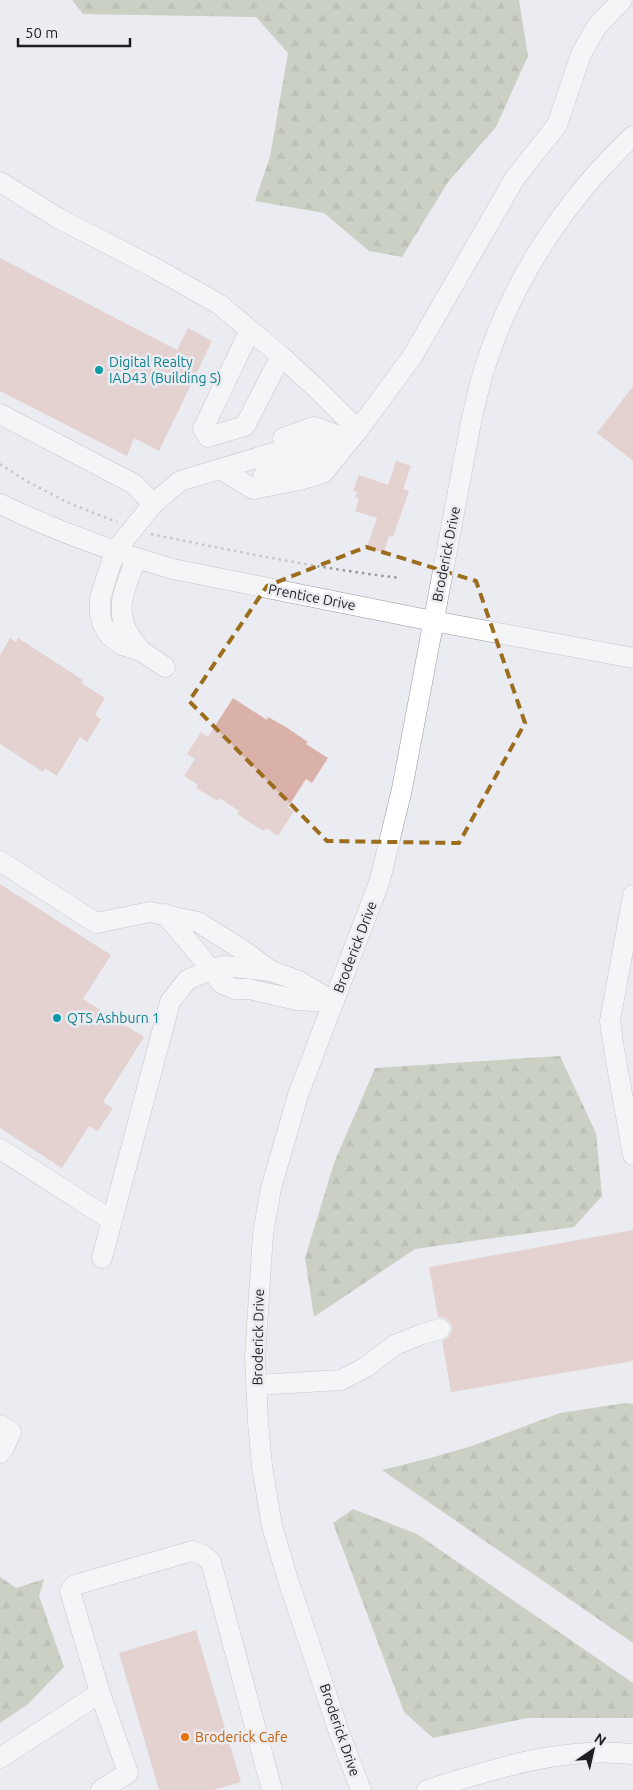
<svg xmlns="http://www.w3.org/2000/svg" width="633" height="1790" viewBox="0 0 633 1790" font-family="Ubuntu,sans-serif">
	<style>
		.forest { fill: url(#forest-firs) }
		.building { fill: #dab1a9 }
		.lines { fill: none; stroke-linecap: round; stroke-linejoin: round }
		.minor-casing { stroke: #97989d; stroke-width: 21 }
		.path { stroke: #97989b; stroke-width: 2.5; stroke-dasharray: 2.5 4; stroke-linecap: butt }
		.minor { stroke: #fff; stroke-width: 20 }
		.marked { fill: none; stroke: #9b6d1d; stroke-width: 4; stroke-dasharray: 10 6; stroke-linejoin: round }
		.culture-dot { fill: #0f9aa8; stroke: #ebecf1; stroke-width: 2 }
		.food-dot { fill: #e8710a; stroke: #ebecf1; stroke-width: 2 }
		.labels { text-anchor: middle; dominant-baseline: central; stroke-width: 5; stroke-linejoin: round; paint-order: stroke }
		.culture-label { font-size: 14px; fill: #0d838f; stroke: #ebecf1; text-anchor: start }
		.street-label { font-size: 14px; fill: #1d1e1f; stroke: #ebecf1 }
		.food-label { font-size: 14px; fill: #c56008; stroke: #ebecf1; text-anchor: start }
	</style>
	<defs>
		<pattern id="forest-firs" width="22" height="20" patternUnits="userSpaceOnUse" patternTransform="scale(1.25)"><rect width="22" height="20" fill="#a2ae8d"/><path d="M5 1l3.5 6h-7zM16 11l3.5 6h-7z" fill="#838d73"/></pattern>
	</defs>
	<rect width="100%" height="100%" fill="#ebecf1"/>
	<g class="forest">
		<polygon points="72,0 519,0 528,56 496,127 448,182 402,257 369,251 324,213 255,201 270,157 288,53 256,17 83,14"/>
		<polygon points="560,1056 596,1133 602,1196 574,1227 415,1249 314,1317 305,1258 334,1163 375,1068"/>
		<polygon points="625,1403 633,1404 633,1643 382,1470 430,1458 472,1446 560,1413"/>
		<polygon points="353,1509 417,1534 633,1683 633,1718 527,1718 433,1738 404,1712 333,1523"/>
		<polygon points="0,1577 16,1588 44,1579 39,1596 64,1667 27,1705 0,1723"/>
	</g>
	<g class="building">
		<polygon points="0,258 177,350 188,328 212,341 159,451 134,438 127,456 0,391"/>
		<polygon points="633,386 633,461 597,433"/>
		<polygon points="396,461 411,466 403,489 409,491 393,537 389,536 384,553 367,547 377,518 355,511 359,499 355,497 357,492 353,491 359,475 388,485"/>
		<polygon points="10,638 16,642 18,638 83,680 81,683 105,698 95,715 101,719 87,742 80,737 57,776 45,768 43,772 0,744 0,655"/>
		<polygon points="233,698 267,720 268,717 286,727 308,742 306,744 328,758 312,783 306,779 288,807 294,811 278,836 266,828 264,831 252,824 237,814 239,811 220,798 218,801 196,788 198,785 184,776 195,759 187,754 201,732 208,737"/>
		<polygon points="0,884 111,955 83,999 144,1037 103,1102 113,1108 98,1131 89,1126 62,1168 0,1128"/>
		<polygon points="633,1230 633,1361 451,1392 442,1341 449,1337 452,1331 452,1326 448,1320 442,1317 438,1317 429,1267"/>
		<polygon points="196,1630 241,1782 213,1790 159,1790 119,1653"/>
	</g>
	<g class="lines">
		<g class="minor-casing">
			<g id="minor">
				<polyline points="0,182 58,218 151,266 219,304 281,356 318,390 358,430"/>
				<polyline points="250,330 203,429 208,437 245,426 281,356"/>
				<polyline points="0,414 134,484 153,504"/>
				<polyline points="283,438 314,427 342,437"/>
				<polyline points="222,470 253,489 300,480 323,473 358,430 412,357 515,178 557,125 581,54 597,26 622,0"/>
				<polyline points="263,476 326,457 338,448"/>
				<path d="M0 504C56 531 114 552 173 569L433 621 633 658"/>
				<path d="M136 559C127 584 114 605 127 631 131 638 136 645 141 651"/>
				<polyline points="165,667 141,651 122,645 109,635 102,623 100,613 100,598 115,551 153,504 180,481 306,443 349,440"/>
				<polyline points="0,861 96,923 150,912 198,922 244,951 271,971 299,981 334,1002"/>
				<polyline points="633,895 610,1021 614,1049 633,1155"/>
				<polyline points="165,914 202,958 221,983 234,989 249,989 297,1000 329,1002"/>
				<polyline points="0,1149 111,1220"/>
				<polyline points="102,1258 170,1002 187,980 210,970 223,966 271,971"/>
				<polyline points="257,1385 341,1380 366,1367 395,1345 422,1334 440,1329"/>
				<polyline points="0,1425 11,1432 4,1448 0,1453"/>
				<polyline points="100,1693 128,1773 101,1790"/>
				<polyline points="0,1758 100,1693 70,1591 75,1585 192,1551 203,1555 211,1562 272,1790"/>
				<path d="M361 1790 339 1732 288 1580 272 1526 262 1466 258 1422 255 1357 263 1234 271 1188 298 1095 380 880 402 789 472 417C476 402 479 385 484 370 512 280 565 200 633 136"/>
				<path d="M427 1790C494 1769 561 1746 633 1754"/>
			</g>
		</g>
		<g class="path">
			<polyline points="0,464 28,482 71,504 117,522"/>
			<path d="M151 534C234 551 316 568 400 578"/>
		</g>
		<use href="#minor" class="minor"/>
	</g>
	<path d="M0 0H633V1790H0ZM366 547 476 581 525 723 459 843 327 841 189 701 267 586Z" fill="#ebecf1" fill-opacity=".55" fill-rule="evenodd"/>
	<path class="marked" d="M366 547 476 581 525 723 459 843 327 841 189 701 267 586Z"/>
	<g class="culture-dot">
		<circle cx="99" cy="370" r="5"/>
		<circle cx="57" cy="1018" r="5"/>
	</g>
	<circle class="food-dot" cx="185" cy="1737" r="5"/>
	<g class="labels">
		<g class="culture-label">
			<text x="109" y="362">Digital Realty<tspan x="109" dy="16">IAD43 (Building S)</tspan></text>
			<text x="67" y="1018">QTS Ashburn 1</text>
		</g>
		<g class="street-label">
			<text transform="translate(446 554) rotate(-79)">Broderick Drive</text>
			<text transform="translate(312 597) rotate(11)">Prentice Drive</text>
			<text transform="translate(355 947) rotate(-69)">Broderick Drive</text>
			<text transform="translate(258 1337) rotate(-89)">Broderick Drive</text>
			<text transform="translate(340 1730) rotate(71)">Broderick Drive</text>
		</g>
		<g class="food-label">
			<text x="195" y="1737">Broderick Cafe</text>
		</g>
	</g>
	<g transform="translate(593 1750) rotate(34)" stroke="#ebecf1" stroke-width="4" paint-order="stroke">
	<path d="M0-4L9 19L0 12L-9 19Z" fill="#1d1e1f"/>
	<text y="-8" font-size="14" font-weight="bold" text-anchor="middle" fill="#1d1e1f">N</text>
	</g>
	<path d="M18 38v8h112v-8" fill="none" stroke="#1d1e1f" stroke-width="2.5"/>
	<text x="25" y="38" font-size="15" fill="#1d1e1f" stroke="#ebecf1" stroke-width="4" paint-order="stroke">50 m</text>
</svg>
